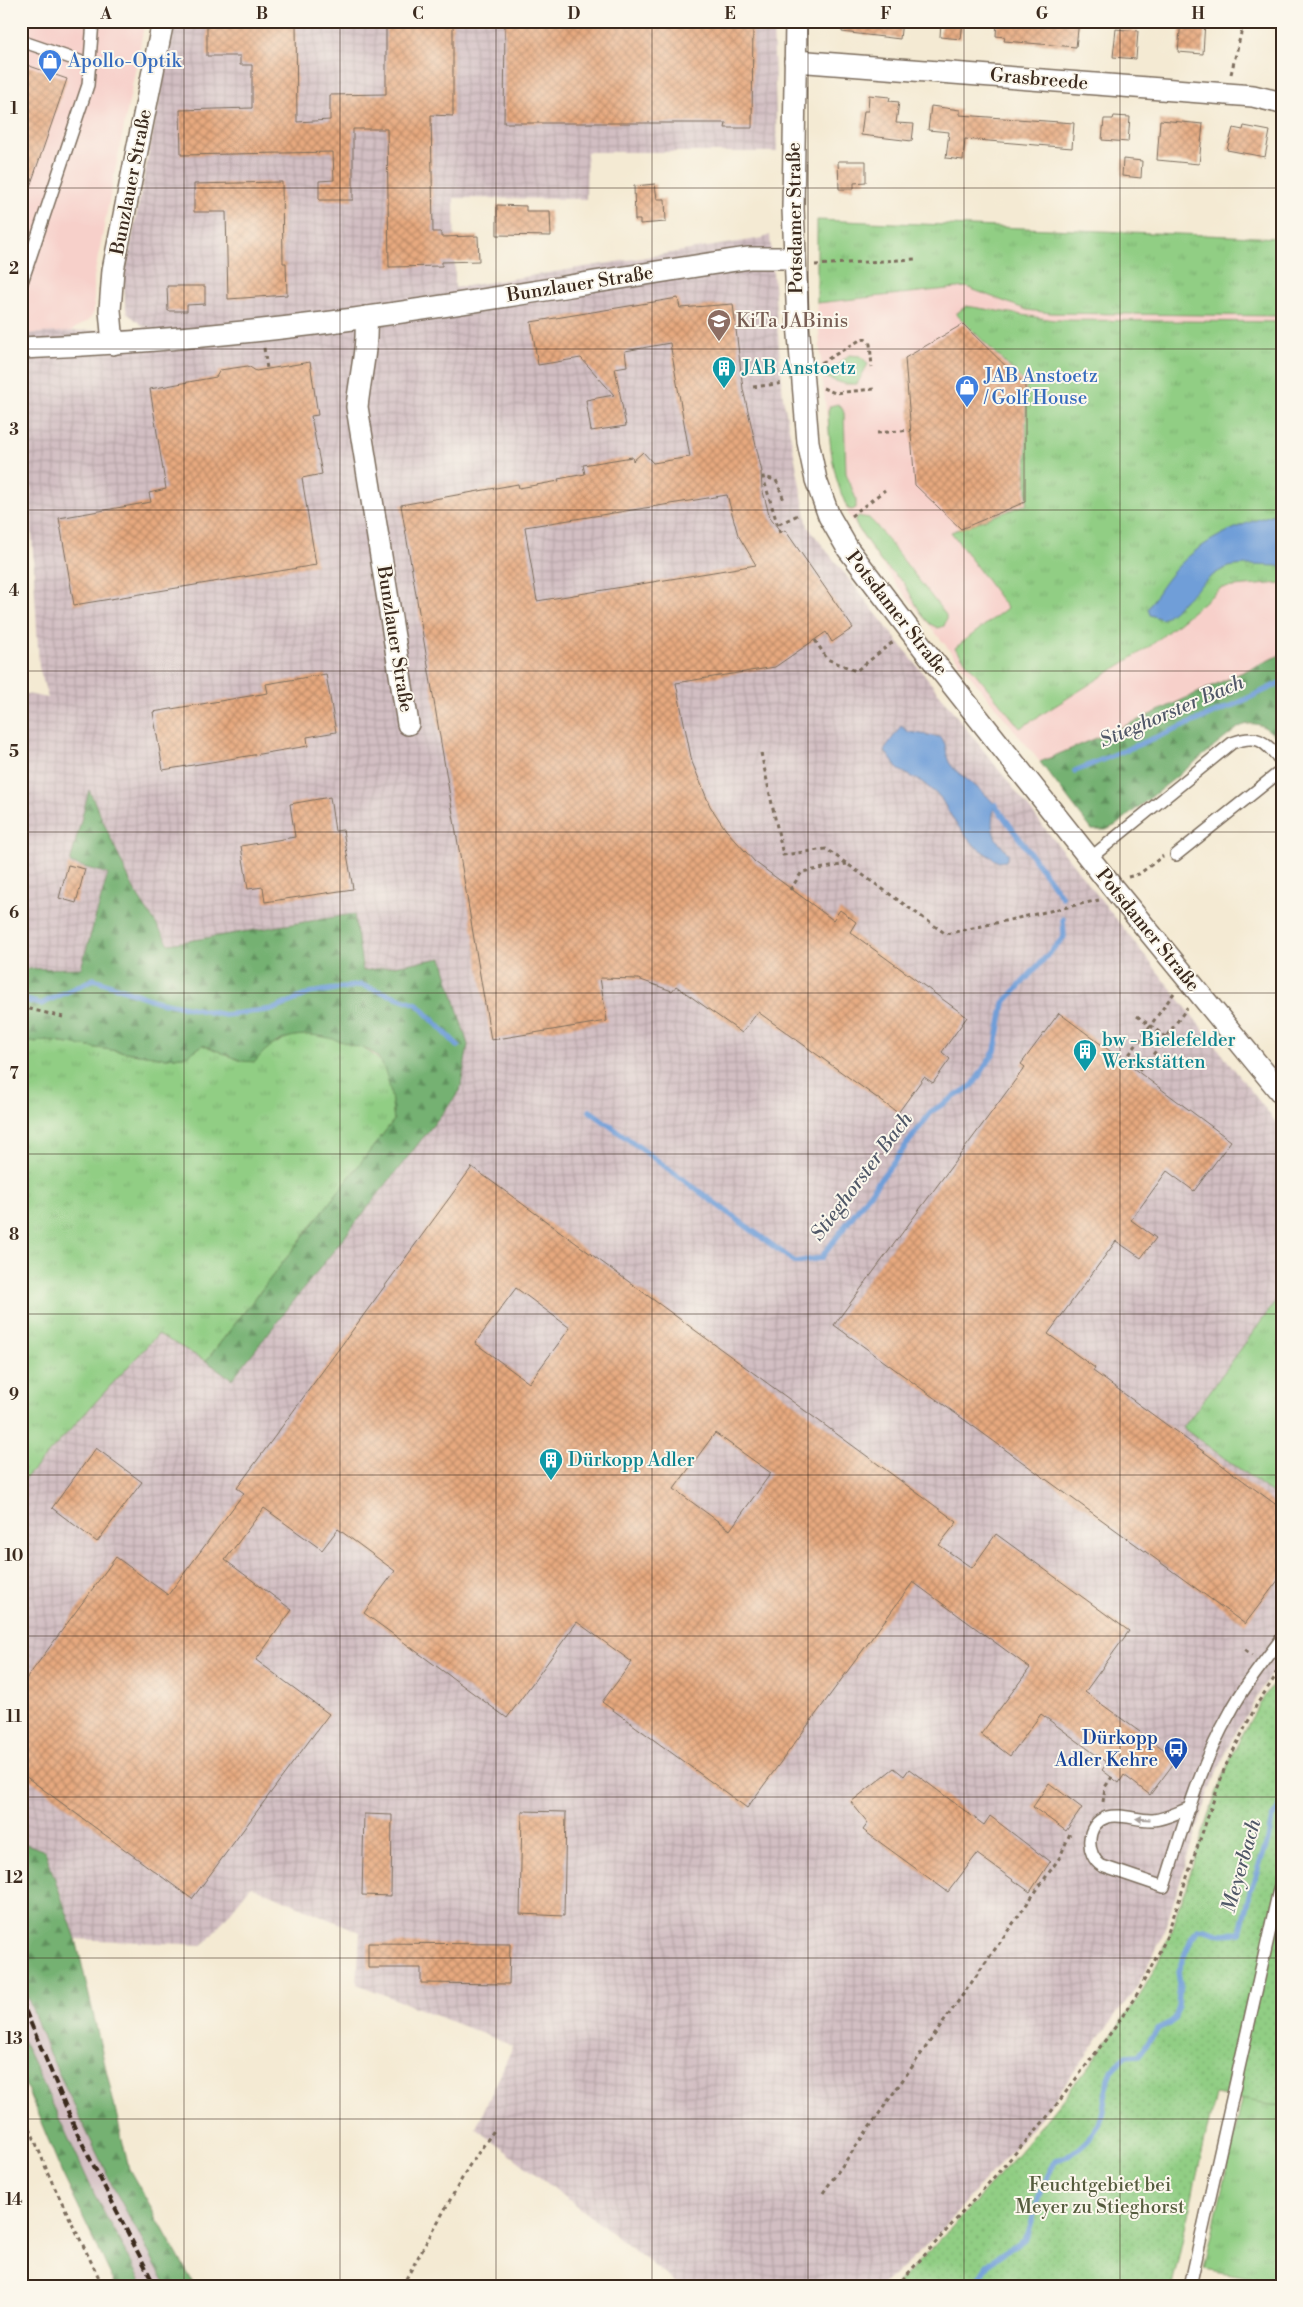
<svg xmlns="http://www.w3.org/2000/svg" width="1303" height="2307" viewBox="0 0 1303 2307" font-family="'Libre Bodoni',serif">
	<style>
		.built { fill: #f7d0ca }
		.industrial { fill: url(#industrial-grid) }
		.railway { fill: #d2bec2 }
		.grass { fill: url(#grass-tufts); stroke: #667c51 }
		.forest { fill: url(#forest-firs); stroke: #586e48 }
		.park { fill: url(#park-dots); stroke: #667c51 }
		.garden { fill: #91ce84; stroke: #667c51 }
		.water { fill: #6f9ed8; stroke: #55647b }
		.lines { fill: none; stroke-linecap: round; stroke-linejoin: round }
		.stream { stroke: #6f9ed8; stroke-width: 5.5 }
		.building { fill: url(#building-cross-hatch); fill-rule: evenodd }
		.service-casing { stroke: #7c6d5d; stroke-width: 14 }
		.minor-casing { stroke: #7c6d5d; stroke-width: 24 }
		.path { stroke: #7c6d5d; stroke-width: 3; stroke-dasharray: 4 4; stroke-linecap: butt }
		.service { stroke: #fff; stroke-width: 11 }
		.minor { stroke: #fff; stroke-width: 21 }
		.rail { stroke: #3b2a1e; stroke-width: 4; stroke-dasharray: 8 4; stroke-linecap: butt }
		.oneway { fill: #a79f9a }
		.grid { fill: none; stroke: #3b2a1e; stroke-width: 1; stroke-opacity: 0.55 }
		.labels { text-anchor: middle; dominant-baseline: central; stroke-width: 4; stroke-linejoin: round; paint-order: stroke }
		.shop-label { font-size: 19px; fill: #366cbe; stroke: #fbf7ec; text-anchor: start }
		.street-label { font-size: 19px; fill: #3b2a1e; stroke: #fbf7ec }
		.education-label { font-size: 19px; fill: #785e54; stroke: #fbf7ec; text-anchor: start }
		.culture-label { font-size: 19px; fill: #0d838f; stroke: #fbf7ec; text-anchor: start }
		.transit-label { font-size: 19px; fill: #164399; stroke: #fbf7ec; text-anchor: end }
		.park-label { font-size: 19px; fill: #555b3d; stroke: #fbf7ec }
		.water-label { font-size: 20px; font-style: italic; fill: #505868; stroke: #fbf7ec }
		.neatline { fill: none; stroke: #3b2a1e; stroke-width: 2 }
		.grid-label { font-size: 16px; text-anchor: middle; font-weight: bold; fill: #3b2a1e }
	</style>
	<defs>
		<pattern id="industrial-grid" width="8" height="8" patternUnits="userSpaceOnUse" patternTransform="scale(1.25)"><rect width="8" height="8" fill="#d2bec2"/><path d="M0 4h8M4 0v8" fill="none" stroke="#b5a3a6"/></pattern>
		<pattern id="grass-tufts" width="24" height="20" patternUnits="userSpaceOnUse" patternTransform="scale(1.25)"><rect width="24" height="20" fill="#91ce84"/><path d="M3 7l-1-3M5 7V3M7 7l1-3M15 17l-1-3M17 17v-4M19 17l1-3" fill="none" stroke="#7eb172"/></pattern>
		<pattern id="forest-firs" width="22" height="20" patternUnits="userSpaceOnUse" patternTransform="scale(1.25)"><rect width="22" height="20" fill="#74b172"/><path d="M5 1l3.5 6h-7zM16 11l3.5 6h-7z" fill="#60905d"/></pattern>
		<pattern id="park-dots" width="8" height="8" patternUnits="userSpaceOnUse" patternTransform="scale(1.25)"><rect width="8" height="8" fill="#91ce84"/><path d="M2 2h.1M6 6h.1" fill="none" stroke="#7eb172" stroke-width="1.8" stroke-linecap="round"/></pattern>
		<pattern id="building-cross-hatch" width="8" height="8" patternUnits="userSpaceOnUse" patternTransform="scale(1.25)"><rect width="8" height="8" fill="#e7a97f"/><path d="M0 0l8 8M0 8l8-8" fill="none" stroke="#bc8a67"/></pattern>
	</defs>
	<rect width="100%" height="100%" fill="#fbf7ec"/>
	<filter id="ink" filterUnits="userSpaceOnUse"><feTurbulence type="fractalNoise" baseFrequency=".02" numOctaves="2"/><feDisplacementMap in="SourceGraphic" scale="10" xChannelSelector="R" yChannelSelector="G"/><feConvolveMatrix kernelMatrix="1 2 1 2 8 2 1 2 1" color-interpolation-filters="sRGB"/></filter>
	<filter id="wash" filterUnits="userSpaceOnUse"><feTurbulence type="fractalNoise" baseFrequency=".0096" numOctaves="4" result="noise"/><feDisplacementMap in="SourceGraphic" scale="20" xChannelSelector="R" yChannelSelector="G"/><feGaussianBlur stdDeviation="1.12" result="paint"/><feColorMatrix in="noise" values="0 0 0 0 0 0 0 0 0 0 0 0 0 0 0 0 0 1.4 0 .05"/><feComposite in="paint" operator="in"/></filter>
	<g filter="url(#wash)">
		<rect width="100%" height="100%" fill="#f4ead3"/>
		<g class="built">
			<polygon points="21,21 145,21 94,277 94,312 89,320 69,332 21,334"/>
			<polygon points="966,287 1027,310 1051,313 1282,316 1282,654 1134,722 1040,762 896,584 872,551 849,516 840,490 831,452 822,377 817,303"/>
		</g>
		<polygon class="industrial" points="175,21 773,21 777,152 587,152 586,199 454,198 455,288 763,238 770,235 783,397 808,527 1282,1130 1282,1671 1277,1678 1271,1674 1231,1741 1210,1790 1161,1940 1138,1985 1038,2121 935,2237 882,2286 680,2286 476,2128 513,2046 357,1984 360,1932 251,1886 204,1945 76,1939 45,1851 21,1842 21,1483 158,1334 206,1361 232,1379 460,1091 363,971 353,914 169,944 134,890 90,791 108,874 81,969 21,969 21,693 48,698 39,667 32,536 27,368 21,368 21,334 150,327 143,326 127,313 125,303 124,278"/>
		<polygon class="railway" points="21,1933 129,2169 195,2286 116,2286 62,2173 21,2074"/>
		<g class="grass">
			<polygon points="817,220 1282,238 1282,316 1051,313 1027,310 966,287 817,303"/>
			<polygon points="966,306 1054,320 1282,322 1282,583 1221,588 1149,647 1020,728 955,648 1007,608 951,532 1027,504 1026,384 956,314"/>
			<path d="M309 1034C338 1039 380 1045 388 1078 392 1091 392 1107 394 1120L206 1361 158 1334 21 1483V1050L30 1042 48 1041 167 1058 188 1055 203 1045 242 1061 290 1036Z"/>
			<polygon points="1282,1293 1282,1500 1183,1428"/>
			<polygon points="1282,1924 1282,2283 1204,2269"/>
		</g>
		<g class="forest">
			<path d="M1282 654V744C1269 729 1259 718 1239 727L1116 825 1106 830H1092L1040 762 1134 722Z"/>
			<path d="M89 790 134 890 169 944 354 914 363 971 442 958 468 1045 460 1091 232 1379 206 1361 394 1120C392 1102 389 1064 373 1053 367 1049 358 1047 351 1045 314 1031 281 1028 255 1062L242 1061 203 1045 188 1055 167 1058 48 1041 30 1042 21 1050V969L81 968 108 874 70 863Z"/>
			<polygon points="21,1842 45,1851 76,1939 129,2169 195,2286 167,2286 112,2185 49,2053 21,1980"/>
			<polygon points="21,2036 97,2200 144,2286 116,2286 62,2173 21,2074"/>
		</g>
		<path class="park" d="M1282 1671V2106L1215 2095 1172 2286H895C964 2217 1028 2145 1087 2068 1112 2034 1140 2000 1158 1962 1181 1913 1193 1859 1211 1808 1228 1759 1251 1713 1282 1671Z"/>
		<g class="garden">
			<polygon points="849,355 861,356 868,364 857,384 845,384 826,378 827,374"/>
			<path d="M838 404 842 408 844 413 846 473 856 499V508L852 510 848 509C833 480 829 442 828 411L830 406Z"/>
			<polygon points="858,516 869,518 875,524 946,615 946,621 944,626 938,628 930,624 922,615 904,583 881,562 856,525 855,520"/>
		</g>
		<g class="water">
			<path d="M1282 512V566C1267 566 1249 564 1234 566 1209 569 1184 606 1162 619L1150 615 1148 609C1172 565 1199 542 1245 524 1257 520 1269 515 1282 512Z"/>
			<path d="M901 726 909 732 940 737C948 743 945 754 949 762 955 774 984 789 995 805 989 829 992 837 1009 854L1006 861 998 862 976 847 956 824 940 797 922 782 899 770 884 750Z"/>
		</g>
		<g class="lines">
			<g class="stream">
				<polyline points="1075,771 1234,705 1282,682"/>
				<polyline points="995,805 1062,897"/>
				<polyline points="21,999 41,1004 94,979 156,1001 225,1015 274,1009 310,993 361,985 417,1004 458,1046"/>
				<polyline points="590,1111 795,1262 821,1258 932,1111 973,1085 995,1051 1004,1003 1064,937 1063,919"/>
				<path d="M976 2286C988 2257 1001 2255 1025 2239L1028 2234 1042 2187 1056 2160C1066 2158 1072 2154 1080 2147 1114 2118 1097 2102 1113 2070 1116 2064 1122 2060 1126 2056L1139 2055 1158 2029 1170 2023 1174 2019 1178 2007 1180 1984 1178 1971 1192 1937 1198 1930 1205 1929 1221 1934 1240 1933 1250 1891 1268 1840 1272 1817 1279 1809 1282 1799"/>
			</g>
		</g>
		<g id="blocks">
			<g class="building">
				<polygon points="207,21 296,21 297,122 330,120 330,95 386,94 386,21 453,21 453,116 431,115 433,232 441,232 441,237 478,236 479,261 442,262 442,266 389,267 387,129 353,129 353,200 319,200 319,181 334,180 333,152 181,155 180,110 252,108 252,65 240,65 240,56 207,56"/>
				<polygon points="505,21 753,21 752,128 725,128 726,123 504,123"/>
				<polygon points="842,21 902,21 900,39 842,32"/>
				<polygon points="941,21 963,21 961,39 940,37"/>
				<polygon points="997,21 1079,21 1076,47 1004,41 1005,37 996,36"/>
				<polygon points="1181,21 1205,21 1203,54 1178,52"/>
				<polygon points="1116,29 1138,31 1136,59 1113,57"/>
				<polygon points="21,63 67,79 24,204 21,204"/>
				<polygon points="869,95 890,97 889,101 899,102 896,123 914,124 912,141 861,135 864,111 868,111"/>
				<polygon points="931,106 960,110 960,115 1074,123 1072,148 965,139 963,160 946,158 949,132 928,130"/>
				<polygon points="1114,116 1130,117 1128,142 1102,140 1104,119 1113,119"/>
				<polygon points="1160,120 1203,124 1199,164 1157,160"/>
				<polygon points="1244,126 1270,131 1265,157 1227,150 1233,128 1243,130"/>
				<polygon points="1123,159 1142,161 1141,178 1122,176"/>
				<polygon points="838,161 866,161 866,182 854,183 854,189 839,189"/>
				<polygon points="282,182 283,263 286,263 287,295 228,299 226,212 194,212 194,184"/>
				<polygon points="655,184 657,199 665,199 666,222 640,224 640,220 635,220 634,186"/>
				<polygon points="497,205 526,206 526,211 550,211 551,236 497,235"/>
				<polygon points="167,286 205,286 205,304 187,305 187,311 168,311"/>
				<path d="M678 298 680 308 733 304 743 389 762 472H761L762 488 770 518 781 532 785 530 853 628 832 642 826 632 775 667 676 683 692 762 710 806 726 830 755 862 833 920 840 910 856 922 850 932 967 1017 942 1052 950 1059 933 1083 924 1077 898 1113 758 1012 742 1033 676 986 672 991 638 979 600 978 607 1021 491 1040 401 505 518 484 519 488 559 481 558 479 585 474 583 465 632 457 633 461 643 452 653 463 690 457 670 343 625 351 627 366 615 368 626 426 591 431 586 400 614 395 581 358 538 365 531 322ZM727 495 738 535 756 565 537 601 525 527Z"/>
				<polygon points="963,324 1025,385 1025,502 961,529 915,485 905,358"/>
				<polygon points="310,362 318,415 311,416 322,474 302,478 316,565 74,605 59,518 151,502 149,493 166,489 150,389 216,377 220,370 248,366 256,371"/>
				<polygon points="326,674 336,732 307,737 308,746 163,770 153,712 268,693 266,684"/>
				<polygon points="330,797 335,831 343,830 353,889 265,902 263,887 248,889 241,846 295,837 290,804"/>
				<polygon points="68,865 85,869 76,903 59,898"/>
				<polygon points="1059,1013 1231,1141 1194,1191 1167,1171 1131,1220 1156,1238 1141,1258 1116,1241 1048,1334 1095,1368 1093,1371 1282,1509 1282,1575 1245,1624 834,1325 1025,1067 1021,1064"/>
				<path d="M472 1167 957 1522 939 1545 972 1568 996 1534 1129 1631 1085 1692 1177 1759 1150 1795 1124 1775 1119 1783 1102 1770 1107 1763 1041 1714 1010 1756 981 1734 1030 1668 913 1582 747 1808 602 1702 632 1662 577 1622 507 1718 364 1613 395 1571 338 1529 322 1550 264 1508 225 1560 292 1610 256 1660 329 1714 192 1899 21 1773V1686L116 1557 168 1595 244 1493 237 1488ZM516 1288 570 1328 529 1383 475 1343ZM715 1433 771 1473 730 1530 674 1489Z"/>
				<polygon points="96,1448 142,1482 97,1542 52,1508"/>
				<polygon points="894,1768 904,1776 909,1769 984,1825 990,1816 1050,1862 1030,1892 977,1854 948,1892 863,1830 868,1823 851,1802"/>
				<polygon points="1049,1783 1082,1808 1066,1831 1033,1807"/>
				<polygon points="522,1811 566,1812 564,1916 520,1914"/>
				<polygon points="364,1814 392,1815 391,1896 362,1895"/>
				<polygon points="368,1943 510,1944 509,1984 421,1983 421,1968 368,1968"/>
			</g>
		</g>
	</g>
	<g filter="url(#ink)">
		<use href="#blocks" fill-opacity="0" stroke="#7c6d5d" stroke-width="1"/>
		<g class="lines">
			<g class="service-casing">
				<g id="service">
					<polyline points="21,41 91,65"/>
					<polyline points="21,285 88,85 93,21"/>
					<polyline points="1176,855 1282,770"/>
					<path d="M1089 859 1232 743C1259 733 1265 742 1282 762"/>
					<path d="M1190 1808C1178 1812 1166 1819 1153 1820 1138 1821 1122 1813 1107 1817 1085 1824 1085 1855 1102 1866L1164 1887C1183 1828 1199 1767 1230 1713 1244 1686 1264 1662 1282 1638"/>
					<polyline points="1190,2286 1282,1876"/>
				</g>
			</g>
			<g class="minor-casing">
				<g id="minor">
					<polyline points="796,21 793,209 798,323 808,442 816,480 829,516 848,549 927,653 1113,888 1282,1094"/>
					<polyline points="795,61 1253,96 1282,103"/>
					<path d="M366 317C368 348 360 376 357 407L408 724"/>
					<polyline points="113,344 110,310 113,270 163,21"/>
					<path d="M21 348C120 344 217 336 315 324 460 306 604 279 749 258H794"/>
				</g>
			</g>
			<g class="path">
				<polyline points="1231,74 1244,21"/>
				<polyline points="815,265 915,259"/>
				<polyline points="264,348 267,369"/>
				<polyline points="821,363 860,340 865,339 870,344 872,367"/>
				<polyline points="753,387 784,383"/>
				<polyline points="823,388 835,393 874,389"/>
				<polyline points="877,433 911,430"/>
				<polyline points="851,516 885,490"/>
				<polyline points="779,524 798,515"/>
				<polyline points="780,533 763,477 776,480 784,500"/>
				<polyline points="815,640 827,659 856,671 893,642"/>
				<polyline points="761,753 783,855 826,849 946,934 1099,900"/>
				<polyline points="1128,877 1139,874 1163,856"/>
				<polyline points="790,890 802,872 847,864"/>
				<polyline points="1174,993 1126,1059 1142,1070 1187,1008"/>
				<polyline points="21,1007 63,1017"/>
				<polyline points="1137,1016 1166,1037"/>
				<polyline points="1245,1650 1252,1655"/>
				<polyline points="1103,1802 1105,1787 1112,1777"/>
				<polyline points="21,2106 50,2178 103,2286"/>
				<polyline points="823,2193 1060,1857 1071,1831"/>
				<polyline points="402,2286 469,2166 495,2129"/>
				<polyline points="897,2286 1044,2121 1116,2026 1137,1994 1165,1941 1225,1767 1257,1704 1277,1674 1273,1671"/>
			</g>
			<use href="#service" class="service"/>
			<use href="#minor" class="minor"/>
			<polyline class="rail" points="21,2000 77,2133 155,2286"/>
		</g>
		<defs><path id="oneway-solid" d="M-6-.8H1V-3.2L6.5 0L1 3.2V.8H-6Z" transform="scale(1.25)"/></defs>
		<use class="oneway" href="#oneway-solid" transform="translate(1143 1819) rotate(-176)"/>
	</g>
	<path class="grid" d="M184 21V2286M340 21V2286M496 21V2286M652 21V2286M808 21V2286M964 21V2286M1120 21V2286M21 188H1282M21 349H1282M21 510H1282M21 671H1282M21 832H1282M21 993H1282M21 1154H1282M21 1314H1282M21 1475H1282M21 1636H1282M21 1797H1282M21 1958H1282M21 2119H1282"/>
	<defs>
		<g id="shop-pin" transform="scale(1.25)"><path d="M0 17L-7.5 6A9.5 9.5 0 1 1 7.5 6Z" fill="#3f7fe0" stroke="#fbf7ec"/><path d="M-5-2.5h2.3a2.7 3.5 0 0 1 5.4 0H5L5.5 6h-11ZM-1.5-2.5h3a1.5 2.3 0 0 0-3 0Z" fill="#fff"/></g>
		<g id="school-pin" transform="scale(1.25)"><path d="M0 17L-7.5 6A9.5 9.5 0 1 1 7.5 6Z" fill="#8d6e63" stroke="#fbf7ec"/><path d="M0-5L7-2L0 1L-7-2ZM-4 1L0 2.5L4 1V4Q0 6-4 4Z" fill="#fff"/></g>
		<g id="building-pin" transform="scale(1.25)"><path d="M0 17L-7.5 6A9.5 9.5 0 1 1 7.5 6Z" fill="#0f9aa8" stroke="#fbf7ec"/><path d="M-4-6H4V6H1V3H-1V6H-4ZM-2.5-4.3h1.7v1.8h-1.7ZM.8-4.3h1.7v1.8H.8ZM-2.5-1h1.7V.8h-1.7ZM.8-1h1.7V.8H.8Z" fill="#fff"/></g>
		<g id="bus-pin" transform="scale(1.25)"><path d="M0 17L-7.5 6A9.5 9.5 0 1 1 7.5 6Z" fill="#1a4fb4" stroke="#fbf7ec"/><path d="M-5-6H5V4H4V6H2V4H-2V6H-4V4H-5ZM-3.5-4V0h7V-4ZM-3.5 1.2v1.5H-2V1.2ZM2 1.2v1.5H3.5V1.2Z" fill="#fff"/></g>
	</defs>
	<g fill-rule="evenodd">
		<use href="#shop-pin" x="50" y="61"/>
		<use href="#school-pin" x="719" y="321"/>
		<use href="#building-pin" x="724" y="368"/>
		<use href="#shop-pin" x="967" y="387"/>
		<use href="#building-pin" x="1085" y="1051"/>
		<use href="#building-pin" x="551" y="1460"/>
		<use href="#bus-pin" x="1176" y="1749"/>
	</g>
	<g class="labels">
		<g class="shop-label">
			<text x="68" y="61">Apollo-Optik</text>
			<text x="984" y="376">JAB Anstoetz<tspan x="984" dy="22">/ Golf House</tspan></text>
		</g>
		<g class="street-label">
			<text transform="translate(1039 79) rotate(5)">Grasbreede</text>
			<text transform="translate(131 182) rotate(-79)">Bunzlauer Straße</text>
			<text transform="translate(795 218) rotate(-91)">Potsdamer Straße</text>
			<text transform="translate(580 284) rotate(-9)">Bunzlauer Straße</text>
			<text transform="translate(897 613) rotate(52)">Potsdamer Straße</text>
			<text transform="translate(395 639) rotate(81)">Bunzlauer Straße</text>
			<text transform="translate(1148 930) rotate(51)">Potsdamer Straße</text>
		</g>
		<g class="education-label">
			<text x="736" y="321">KiTa JABinis</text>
		</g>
		<g class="culture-label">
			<text x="742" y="368">JAB Anstoetz</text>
			<text x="1102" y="1040">bw - Bielefelder<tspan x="1102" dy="22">Werkstätten</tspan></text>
			<text x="568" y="1460">Dürkopp Adler</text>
		</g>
		<g class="transit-label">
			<text x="1158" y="1738">Dürkopp<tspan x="1158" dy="22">Adler Kehre</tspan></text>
		</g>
		<g class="park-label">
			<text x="1100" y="2185">Feuchtgebiet bei<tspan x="1100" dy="22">Meyer zu Stieghorst</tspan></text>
		</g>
		<g class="water-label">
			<text transform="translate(1172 712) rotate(-23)">Stieghorster Bach</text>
			<text transform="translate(862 1177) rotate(-53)">Stieghorster Bach</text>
			<text transform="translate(1242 1866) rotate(-74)">Meyerbach</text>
		</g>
	</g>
	<rect width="1303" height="2307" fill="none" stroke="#fbf7ec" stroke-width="55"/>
	<rect x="28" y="28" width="1248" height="2252" class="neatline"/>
	<g class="grid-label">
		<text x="106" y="19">A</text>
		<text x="262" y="19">B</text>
		<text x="418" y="19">C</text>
		<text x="574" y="19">D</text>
		<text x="730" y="19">E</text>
		<text x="886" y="19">F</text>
		<text x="1042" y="19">G</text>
		<text x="1198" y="19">H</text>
		<text x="14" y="114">1</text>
		<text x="14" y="274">2</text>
		<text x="14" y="435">3</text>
		<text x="14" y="596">4</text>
		<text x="14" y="757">5</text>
		<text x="14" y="918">6</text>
		<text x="14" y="1079">7</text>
		<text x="14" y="1240">8</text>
		<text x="14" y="1400">9</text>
		<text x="14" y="1561">10</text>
		<text x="14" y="1722">11</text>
		<text x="14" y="1883">12</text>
		<text x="14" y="2044">13</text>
		<text x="14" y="2205">14</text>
	</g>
</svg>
